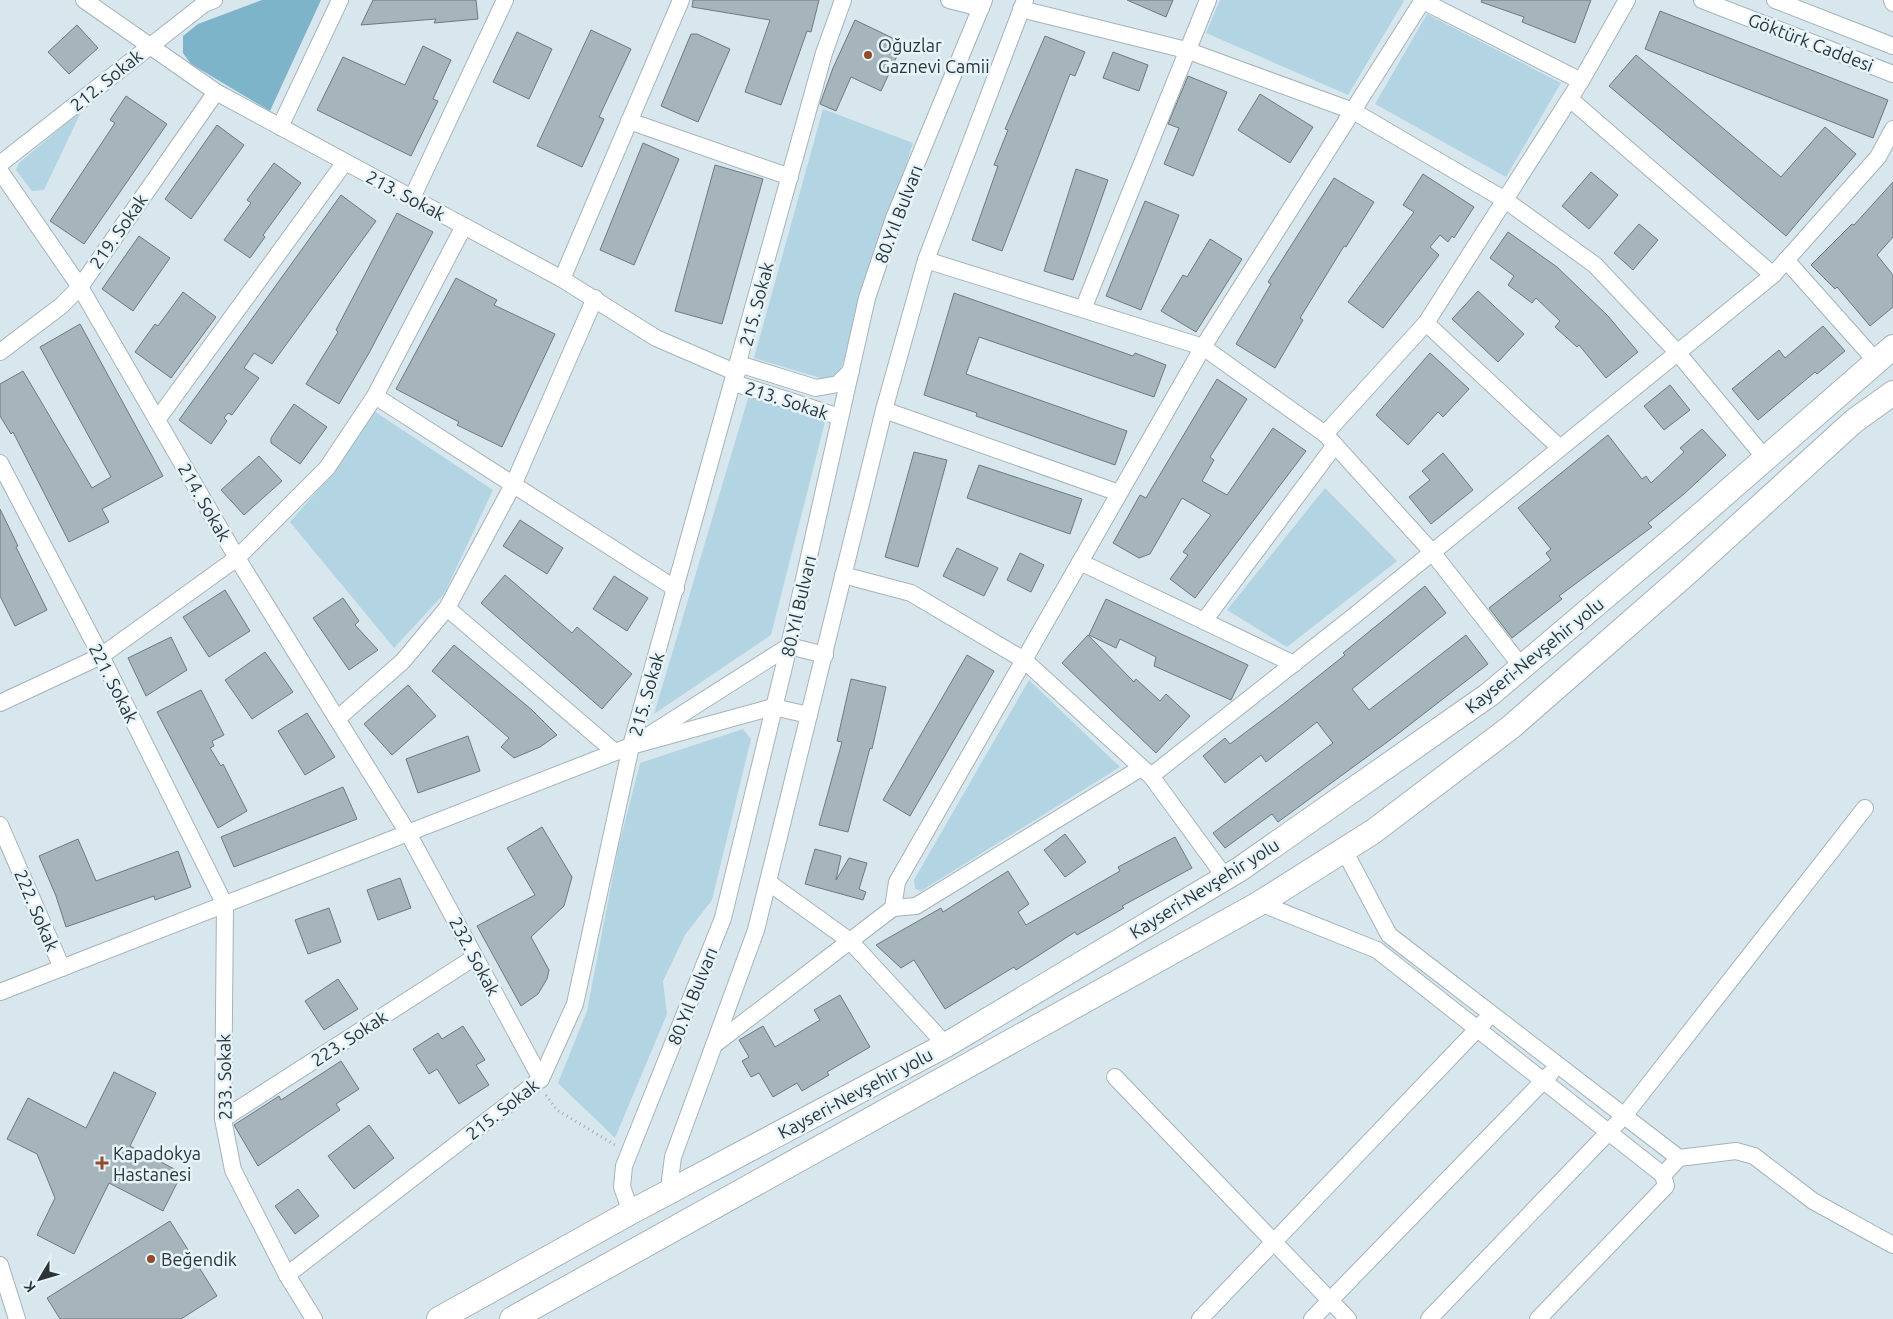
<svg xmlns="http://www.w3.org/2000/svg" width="1893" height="1319" viewBox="0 0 1893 1319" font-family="Ubuntu,sans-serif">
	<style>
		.green { fill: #b3d5e3 }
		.forest { fill: #7db4ca }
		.building { fill: #a6b5bb; stroke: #6d7a80 }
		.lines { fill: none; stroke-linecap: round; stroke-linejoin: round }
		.minor-casing { stroke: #a5b3ba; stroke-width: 18 }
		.highway-casing { stroke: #a5b3ba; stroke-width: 26 }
		.path { stroke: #9eabb0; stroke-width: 3; stroke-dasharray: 1 4; stroke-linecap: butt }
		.minor { stroke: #fff; stroke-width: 16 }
		.highway { stroke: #fff; stroke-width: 24 }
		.poi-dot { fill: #934b29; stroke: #e5f4fb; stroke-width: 2 }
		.labels { text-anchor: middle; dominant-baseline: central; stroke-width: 5; stroke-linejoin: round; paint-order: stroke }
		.street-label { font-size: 18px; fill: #2e3436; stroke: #e5f4fb }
		.poi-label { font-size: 18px; fill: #2e3436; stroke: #e5f4fb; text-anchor: start }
	</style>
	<rect width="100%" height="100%" fill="#d7e7ed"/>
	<g class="green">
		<polygon points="1220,0 1402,0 1404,1 1348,95 1206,33"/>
		<polygon points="1427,14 1561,83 1506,177 1375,104"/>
		<polygon points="823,109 913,143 839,375 824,379 754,358"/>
		<polygon points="82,110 44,190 32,191 16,170 19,163"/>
		<polygon points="749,395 826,418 771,635 654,714"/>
		<polygon points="374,411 493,490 444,594 394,648 290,522 339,466"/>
		<polygon points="1325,488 1397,561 1287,647 1227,610"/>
		<polygon points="1029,680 1120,767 921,891 915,889 914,880"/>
		<polygon points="743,729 751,739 712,900 685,935 663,981 667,1014 615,1138 558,1083 587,1011 618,849 640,763"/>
	</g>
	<polygon class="forest" points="262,0 321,0 270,111 191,64 183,53 183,36 198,24"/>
	<g class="building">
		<polygon points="373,0 476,0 478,19 434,23 436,19 361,25"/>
		<polygon points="693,0 819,0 811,32 807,31 781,105 745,92 770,20 692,7"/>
		<polygon points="1127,0 1173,0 1166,17"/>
		<polygon points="1482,0 1591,0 1575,43 1522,22 1524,17 1481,2"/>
		<polygon points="1660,11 1888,100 1873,138 1645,49"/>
		<polygon points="855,20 903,43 881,91 851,77 836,111 820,104 833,68"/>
		<polygon points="77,25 98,48 69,74 48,52"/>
		<polygon points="591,30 631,49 599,117 604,119 582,167 537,146"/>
		<polygon points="517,32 552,49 529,99 493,82"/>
		<polygon points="691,34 697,34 730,49 698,122 661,106"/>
		<polygon points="1045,36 1085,52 1075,76 1070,74 1002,251 972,240 998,166 994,165 1008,130 1005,129"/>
		<polygon points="423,46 451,60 433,99 438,101 411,156 317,110 343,57 405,85"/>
		<polygon points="1113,52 1148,65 1139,91 1103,78"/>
		<polygon points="1636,55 1781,177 1825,127 1856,154 1786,236 1609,86"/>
		<polygon points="1188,76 1227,92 1193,176 1164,164 1179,128 1168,124"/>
		<polygon points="1260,94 1313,127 1290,163 1238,130"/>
		<polygon points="126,96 167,124 84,244 50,221 115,123 110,120"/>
		<polygon points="217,125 244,145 191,219 165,199"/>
		<polygon points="643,143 679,159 634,265 600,250"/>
		<polygon points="274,163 301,183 263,235 265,237 250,258 224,240 251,203 247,200"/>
		<polygon points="715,165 763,179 722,324 675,311"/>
		<polygon points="1076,169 1108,180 1073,280 1044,271"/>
		<polygon points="1591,172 1618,195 1589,229 1562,206"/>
		<polygon points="1423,174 1474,207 1454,238 1452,236 1448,242 1440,235 1430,247 1439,255 1383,328 1348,302 1414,212 1403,205"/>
		<polygon points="1334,178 1374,202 1346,247 1344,246 1300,318 1303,320 1275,368 1236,344 1271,284 1268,282"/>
		<polygon points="1893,182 1893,237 1877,255 1893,275 1893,307 1870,326 1837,287 1835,289 1811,265 1852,224 1854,225"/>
		<polygon points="341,195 376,221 272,364 254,353 244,368 259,378 232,415 228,413 224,418 227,421 211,444 179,420"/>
		<polygon points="1145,201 1179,215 1141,310 1106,296"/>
		<polygon points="397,213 433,232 369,353 339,404 306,384 338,332 336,330"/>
		<polygon points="1639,224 1658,240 1633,270 1614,253"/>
		<polygon points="1508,232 1557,267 1608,316 1638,352 1606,378 1579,345 1577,347 1555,327 1560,321 1536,298 1532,303 1508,285 1514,276 1490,258"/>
		<polygon points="139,236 170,258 133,311 102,289"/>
		<polygon points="1210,239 1242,259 1196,332 1161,311 1183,275 1187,277"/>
		<polygon points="456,278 497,300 494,305 555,334 502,447 457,425 459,422 396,389"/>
		<polygon points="1478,291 1524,334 1498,362 1452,319"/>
		<polygon points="183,292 216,317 171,378 135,352 155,324 158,326"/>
		<polygon points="954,293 1133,356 1135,353 1166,365 1154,397 979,337 966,374 1127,431 1115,465 976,416 977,413 924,395"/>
		<polygon points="80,324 163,476 102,509 109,522 69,542 13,432 11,434 0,416 0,384 23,371 92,488 111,477 40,347"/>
		<polygon points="1823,326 1845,351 1817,374 1815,372 1758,420 1732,389 1779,350 1785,358"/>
		<polygon points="1430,353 1469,389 1443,417 1438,412 1408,445 1376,415"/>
		<polygon points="1217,379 1247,399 1210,457 1214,460 1202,481 1227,495 1273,428 1306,451 1195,598 1170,579 1188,555 1183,552 1211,515 1182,498 1150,554 1139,558 1113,543 1140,495 1146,498"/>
		<polygon points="1670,385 1690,410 1664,430 1644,406"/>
		<polygon points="294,404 327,427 300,464 271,443 271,438"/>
		<polygon points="1702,429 1726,455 1684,494 1648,523 1652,527 1559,596 1562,599 1512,638 1489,608 1551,560 1546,553 1551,549 1518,508 1608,435 1642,479 1646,476 1651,483 1684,452 1680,448"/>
		<polygon points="914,452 947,460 918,567 885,557"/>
		<polygon points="1443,453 1473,490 1431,524 1409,497 1430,480 1422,471"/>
		<polygon points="259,456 282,481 244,515 221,490"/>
		<polygon points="979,465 1082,499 1070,534 967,498"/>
		<polygon points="0,509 18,546 16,547 47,610 15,626 0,596"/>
		<polygon points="520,520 563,548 547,574 503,546"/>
		<polygon points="957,548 998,568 984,596 943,576"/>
		<polygon points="1020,553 1044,565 1031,592 1007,580"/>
		<polygon points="505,575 572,633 577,627 632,674 602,709 481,603"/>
		<polygon points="614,576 648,598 627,631 593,609"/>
		<polygon points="1425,586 1446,613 1352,689 1369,710 1466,635 1488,664 1390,740 1278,822 1272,814 1225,848 1213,833 1333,743 1317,722 1266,762 1261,755 1225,783 1203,756 1225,738 1230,744 1282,705 1345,655 1343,653"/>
		<polygon points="225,590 250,631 209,657 183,617"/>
		<polygon points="343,598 359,621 355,625 378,650 349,670 313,618"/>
		<polygon points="1106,599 1248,665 1231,700 1154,666 1156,657 1120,639 1116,648 1089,635"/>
		<polygon points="1088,635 1134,682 1136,679 1160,701 1166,694 1190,716 1156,753 1062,663"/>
		<polygon points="171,637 187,670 146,696 128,658"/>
		<polygon points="454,645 532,710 557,735 540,747 514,758 501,747 509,738 432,671"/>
		<polygon points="265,652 293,692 252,719 225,680"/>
		<polygon points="967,655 994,671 910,816 883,800"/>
		<polygon points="851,679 886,687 872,749 870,748 848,832 819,825 842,742 837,741"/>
		<polygon points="408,685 436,716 392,755 364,724"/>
		<polygon points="201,690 224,735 212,741 214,746 210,748 221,766 223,764 247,811 218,828 157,712"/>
		<polygon points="307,713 335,757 305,775 278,731"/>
		<polygon points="468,736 480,771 418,793 406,759"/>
		<polygon points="343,787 357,819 234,867 221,837"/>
		<polygon points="542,827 572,877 564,906 531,937 549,970 547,979 538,994 521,1006 477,926 535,895 507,848"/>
		<polygon points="1065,834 1086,862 1065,877 1044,850"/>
		<polygon points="1175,837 1192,868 1122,906 1124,908 1077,935 1075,932 1016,970 1014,967 945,1009 914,960 901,968 876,945 941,908 943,912 1008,871 1029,904 1018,912 1026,925 1120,871 1118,867"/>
		<polygon points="78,839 96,881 178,851 191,887 155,900 154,896 66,927 56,896 39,856"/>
		<polygon points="815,849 841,856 836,880 849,858 867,863 859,889 866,892 863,900 805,884"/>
		<polygon points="400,878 411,908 378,920 367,890"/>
		<polygon points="329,908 341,942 308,954 295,920"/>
		<polygon points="338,979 358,1009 324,1030 305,1001"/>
		<polygon points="840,995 870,1047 827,1072 829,1075 802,1091 797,1083 773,1097 759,1073 751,1077 742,1061 749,1057 739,1040 763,1026 775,1047 820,1020 814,1010"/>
		<polygon points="463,1026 485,1060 476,1065 489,1085 459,1104 437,1069 429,1074 413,1049 438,1033 442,1039"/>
		<polygon points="341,1061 359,1089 336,1104 340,1110 258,1166 234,1125 279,1096 281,1100"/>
		<polygon points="114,1072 156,1093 130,1146 182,1173 163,1211 109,1183 74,1254 37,1235 55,1198 37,1154 7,1139 28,1098 86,1128"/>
		<polygon points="369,1125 394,1158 354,1189 328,1156"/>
		<polygon points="298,1189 319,1216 295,1234 275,1206"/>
		<polygon points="170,1221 217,1296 181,1319 60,1319 47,1298"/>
	</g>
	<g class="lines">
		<g class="minor-casing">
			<g id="minor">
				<polyline points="84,0 216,92 562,279 656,338 737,373"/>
				<polyline points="949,0 981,8"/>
				<polyline points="1421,0 1581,81"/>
				<polyline points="1702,0 1893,74"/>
				<polyline points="1775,0 1893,46"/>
				<polyline points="1892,0 1893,3"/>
				<polyline points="1021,9 1186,50 1353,111 1505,200 1595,265 1677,352 1765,458"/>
				<polyline points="1570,99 1773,275"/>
				<polyline points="629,121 790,177"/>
				<polyline points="280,127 340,0"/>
				<polyline points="0,164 204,4 214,0"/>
				<polyline points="0,171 80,287 237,558 408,833 541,1079"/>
				<polyline points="412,198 505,0"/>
				<polyline points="926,260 1203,347 1325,434 1432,552 1522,667"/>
				<polyline points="1786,260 1876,361"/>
				<polyline points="562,279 681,0"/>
				<polyline points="1083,309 1208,0"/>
				<polyline points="1426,323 1559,447"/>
				<polyline points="0,352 61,306 80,287 216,92"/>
				<polyline points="739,364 816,388 838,384 851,371"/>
				<polyline points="734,383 840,417"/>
				<polyline points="375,396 676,589"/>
				<polyline points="884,410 1119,493"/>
				<polyline points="157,420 345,162"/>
				<polyline points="1325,434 1426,323 1581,81 1627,0"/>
				<polyline points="0,463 101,656 225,905 223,1119 233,1170 287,1275 314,1319"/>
				<polyline points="1080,562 1294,664"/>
				<polyline points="843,575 911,593 1024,660 1151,776 1225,877"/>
				<polyline points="447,608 615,752"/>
				<polyline points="1204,621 1335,445"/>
				<polyline points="0,703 101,656 237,558 327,468 375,396 464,226"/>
				<polyline points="337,719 403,661 447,608 514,483 595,298"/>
				<polyline points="646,737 789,646 825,655"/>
				<polyline points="1151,776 1354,616 1773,275 1878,157 1893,129"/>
				<polyline points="0,825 62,968"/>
				<polyline points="768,882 850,941 946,1045"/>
				<polyline points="1260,903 1377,950 1663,1175 1679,1158 1389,935 1344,850"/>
				<polyline points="893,908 916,906 1141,768"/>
				<polyline points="0,992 631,746 773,707 809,715"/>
				<polyline points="714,1045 893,908 897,882 1203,347 1423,0"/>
				<polyline points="1115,1077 1348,1319"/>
				<polyline points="223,1119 475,957"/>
				<polyline points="1679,1158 1736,1151 1754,1156 1813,1201 1893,1245"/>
				<polyline points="673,1190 670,1180 673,1157 756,930 884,410 926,260 1025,0"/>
				<polyline points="631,1212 622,1187 624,1166 723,918 789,646 867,298 894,218 984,0"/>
				<polyline points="0,1265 17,1319"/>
				<polyline points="287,1275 541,1079 575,1004 631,746 824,53 843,0"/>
				<polyline points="1200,1319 1485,1021"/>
				<polyline points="1312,1319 1551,1073"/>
				<polyline points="1429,1319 1624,1116 1865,808"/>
				<polyline points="1538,1319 1666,1186 1663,1175"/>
			</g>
		</g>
		<g class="highway-casing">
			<g id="highway">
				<polyline points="439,1319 631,1212 946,1045 1240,869 1490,694 1679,534 1893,347"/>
				<polyline points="512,1319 1260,903 1374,831 1511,727 1687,573 1854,421 1893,393"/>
			</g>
		</g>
		<polyline class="path" points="546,1095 557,1110 615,1145"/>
		<use href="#minor" class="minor"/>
		<use href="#highway" class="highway"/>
	</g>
	<g class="poi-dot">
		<circle cx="868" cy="55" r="5"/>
		<path d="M99.5 1155.5h5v5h5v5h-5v5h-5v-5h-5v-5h5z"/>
		<circle cx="151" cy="1259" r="5"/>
	</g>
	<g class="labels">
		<g class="street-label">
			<text transform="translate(1811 42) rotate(21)">Göktürk Caddesi</text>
			<text transform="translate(106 80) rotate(-39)">212. Sokak</text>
			<text transform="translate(406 195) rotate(28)">213. Sokak</text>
			<text transform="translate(898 214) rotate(-69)">80.Yıl Bulvarı</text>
			<text transform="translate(118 231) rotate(-55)">219. Sokak</text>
			<text transform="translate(756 304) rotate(-75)">215. Sokak</text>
			<text transform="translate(787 400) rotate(18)">213. Sokak</text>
			<text transform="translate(205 502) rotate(60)">214. Sokak</text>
			<text transform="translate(798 606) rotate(-77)">80.Yıl Bulvarı</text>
			<text transform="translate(1534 655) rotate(-39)">Kayseri-Nevşehir yolu</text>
			<text transform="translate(114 683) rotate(63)">221. Sokak</text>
			<text transform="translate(646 694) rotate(-74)">215. Sokak</text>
			<text transform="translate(1204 888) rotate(-32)">Kayseri-Nevşehir yolu</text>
			<text transform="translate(37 910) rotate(67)">222. Sokak</text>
			<text transform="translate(475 956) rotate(62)">232. Sokak</text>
			<text transform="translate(692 996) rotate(-68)">80.Yıl Bulvarı</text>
			<text transform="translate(349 1038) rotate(-33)">223. Sokak</text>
			<text transform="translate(224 1077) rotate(-91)">233. Sokak</text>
			<text transform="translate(855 1093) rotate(-28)">Kayseri-Nevşehir yolu</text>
			<text transform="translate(502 1109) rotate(-38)">215. Sokak</text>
		</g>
		<g class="poi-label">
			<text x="878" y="45">Oğuzlar<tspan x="878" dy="21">Gaznevi Camii</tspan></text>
			<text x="113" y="1153">Kapadokya<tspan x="113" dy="21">Hastanesi</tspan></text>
			<text x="161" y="1259">Beğendik</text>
		</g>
	</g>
	<g transform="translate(40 1279) rotate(232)" stroke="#e5f4fb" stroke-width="4" paint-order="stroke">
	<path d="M0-4L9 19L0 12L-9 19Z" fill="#2e3436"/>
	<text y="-8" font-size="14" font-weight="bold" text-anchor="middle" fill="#2e3436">K</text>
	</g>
</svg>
